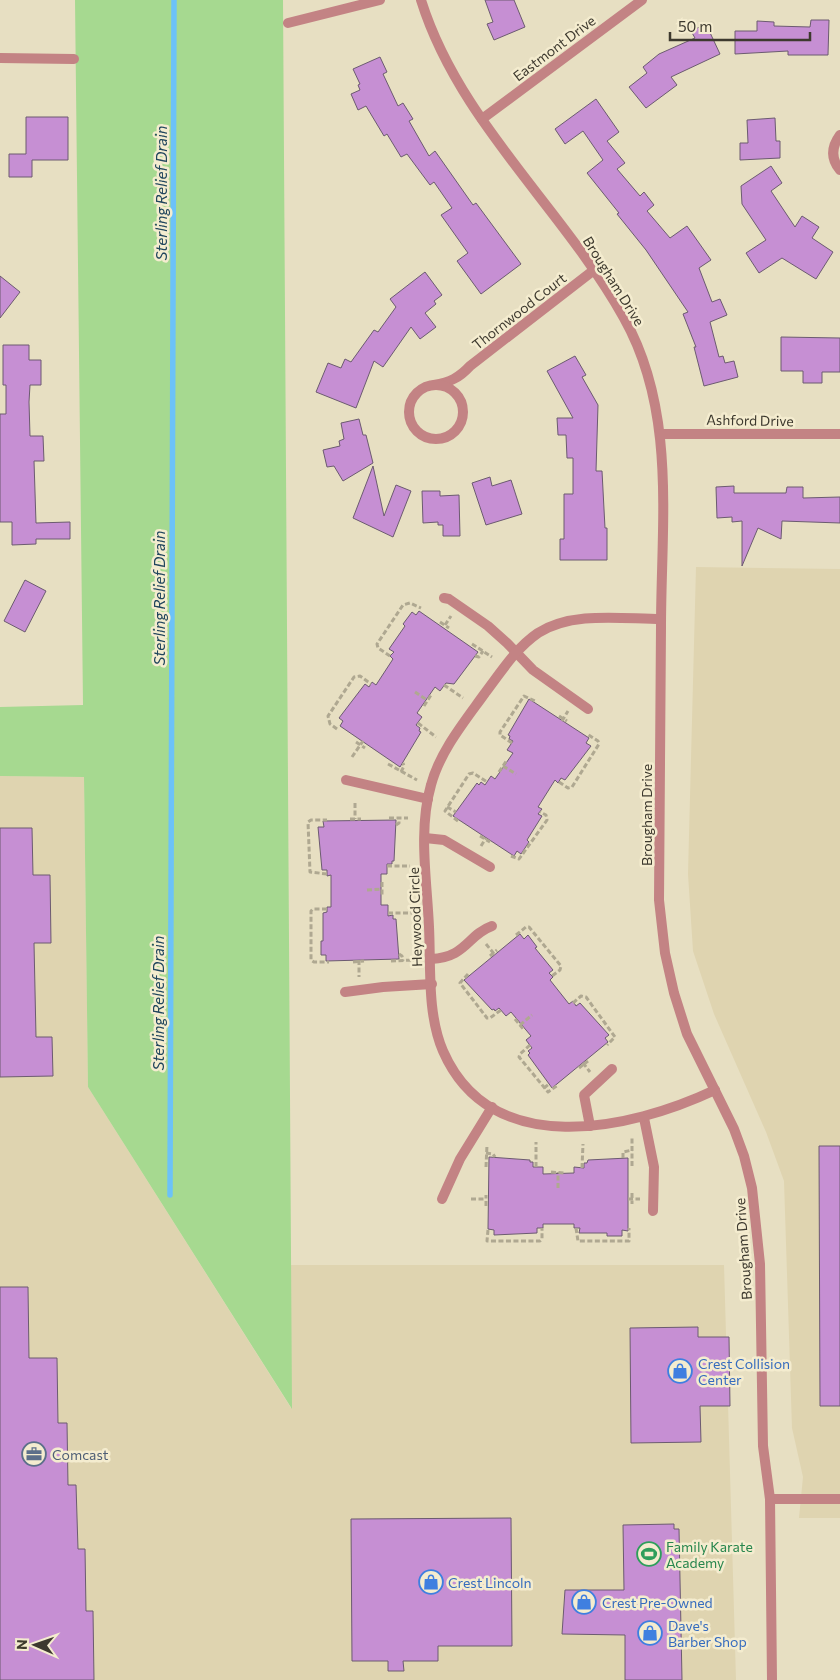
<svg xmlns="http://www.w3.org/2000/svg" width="840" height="1680" viewBox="0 0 840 1680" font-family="Commissioner,sans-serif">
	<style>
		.built { fill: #dfd4b0 }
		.green { fill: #a6d990 }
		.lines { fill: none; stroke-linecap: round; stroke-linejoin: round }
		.stream { stroke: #6cc2f8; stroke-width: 5.5 }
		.building { fill: #c68fd3; stroke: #6c5b70 }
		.path { stroke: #afa891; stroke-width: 3; stroke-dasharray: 5 2.5; stroke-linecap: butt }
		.lane { stroke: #c38384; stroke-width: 10 }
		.street { stroke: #c38384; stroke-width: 10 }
		.labels { text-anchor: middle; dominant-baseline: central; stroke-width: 5; stroke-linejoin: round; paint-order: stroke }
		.street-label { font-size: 14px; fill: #3d392e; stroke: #f4eccf }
		.shop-label { font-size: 14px; fill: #366cbe; stroke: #f4eccf; text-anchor: start }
		.service-label { font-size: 14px; fill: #4e5e75; stroke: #f4eccf; text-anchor: start }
		.leisure-label { font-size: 14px; fill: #27864d; stroke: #f4eccf; text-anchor: start }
		.water-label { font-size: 15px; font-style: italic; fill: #21465d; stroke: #f4eccf }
	</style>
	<rect width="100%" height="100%" fill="#e7dfc2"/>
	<g class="built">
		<polygon points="696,567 840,569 840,1518 799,1518 803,1477 792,1428 784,1181 766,1132 714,1014 693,951 688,874"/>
		<polygon points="0,776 84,777 88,1087 291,1408 291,1265 724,1265 736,1680 0,1680"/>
	</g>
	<polygon class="green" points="75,0 283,0 292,1409 88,1087 84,777 0,776 0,707 83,705"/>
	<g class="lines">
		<polyline class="stream" points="170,1195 174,0"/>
	</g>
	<g class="building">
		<polygon points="485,0 514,0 525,27 494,40 487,24 493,22"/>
		<polygon points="811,20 829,20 828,55 788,55 788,51 735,54 735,31 757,31 757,21 774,22 774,26 810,27"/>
		<polygon points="706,24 720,54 671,77 677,85 646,108 629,87 647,73 643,67 659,54 695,38 691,31"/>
		<polygon points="380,57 387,72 383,74 398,106 403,103 413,119 409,121 429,156 435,151 473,205 476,203 521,264 481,294 457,261 468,253 441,215 452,208 434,182 430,185 407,154 401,157 387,134 384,136 366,106 358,110 351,94 360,90 358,85 360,84 353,69"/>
		<polygon points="596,99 619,132 607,141 625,163 617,169 640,196 644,192 654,205 647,211 670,238 687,226 711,260 699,268 712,302 720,299 727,315 710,322 719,357 723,356 725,363 734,361 738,377 704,386 694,347 696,347 683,314 688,312 646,250 617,214 619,213 587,173 603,160 583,131 565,144 555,129"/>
		<polygon points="26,117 68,117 68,160 32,160 32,177 9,177 9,154 26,154"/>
		<polygon points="775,118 776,141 780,141 780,158 740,160 740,143 748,143 747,120"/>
		<polygon points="771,166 782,183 771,191 795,227 802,216 819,227 812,238 833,252 816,279 782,258 759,273 746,253 766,240 742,204 741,186"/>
		<polygon points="425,272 442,295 434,301 436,304 425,313 436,327 420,339 411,327 383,367 374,361 356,408 316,392 328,363 341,368 345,359 351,362 374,330 378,332 396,307 390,299"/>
		<polygon points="0,276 20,292 0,318"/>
		<polygon points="781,337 840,338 840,372 822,372 822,383 803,383 803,371 781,371"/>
		<polygon points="3,345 29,345 29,360 41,360 41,385 30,385 29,402 30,436 43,436 44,461 34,461 36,523 70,522 70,539 36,539 36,544 12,545 12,522 0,522 0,414 6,414 6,385 3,385"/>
		<polygon points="575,356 586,375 582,377 598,405 596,471 602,471 605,528 607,528 607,560 560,560 560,539 564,539 564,494 573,494 573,458 567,458 566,435 558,435 557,418 573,418 547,371"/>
		<polygon points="359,419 363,435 366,435 373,463 343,481 334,466 327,467 323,450 340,446 339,441 344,439 341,423"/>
		<polygon points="373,466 384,516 396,485 411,491 393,537 353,518"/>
		<polygon points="490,477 492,486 511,480 522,514 486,525 472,483"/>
		<polygon points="734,486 734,493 786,493 787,487 803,487 803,498 840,497 840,523 782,521 781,539 758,528 742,566 742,521 732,522 732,517 717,518 716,487"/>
		<polygon points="422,491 440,491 440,496 459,495 460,536 443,536 443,525 438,525 438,522 423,523"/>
		<polygon points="25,580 46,591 25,632 4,621"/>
		<polygon points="419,611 478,652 454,684 446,683 440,691 435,687 417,713 422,717 416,725 420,728 419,731 421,732 400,767 340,726 343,721 339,718 365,684 369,687 372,682 376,685 393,659 390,656 394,652 389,649 405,626 403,624 412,612 416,615"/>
		<polygon points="529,699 589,738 586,743 591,746 565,780 561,778 558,783 555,780 538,807 542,809 538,814 542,816 527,840 529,842 521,854 517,851 514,856 453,816 477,783 479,785 481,782 485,785 491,776 495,779 513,753 507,750 513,741 509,739 510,736 508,735"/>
		<polygon points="396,820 394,861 392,861 392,864 387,864 387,874 381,874 381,905 388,905 388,916 393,915 393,919 396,919 399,959 326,961 326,955 321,955 321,941 323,941 323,913 327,912 327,907 331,907 331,875 327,876 327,870 322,870 318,827 324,827 323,821"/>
		<polygon points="0,828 32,828 33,875 50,875 51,943 34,943 36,1037 52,1037 53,1076 0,1077"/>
		<polygon points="520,934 524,939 528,935 537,947 535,948 553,970 549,973 553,977 550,980 569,1004 573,1001 576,1006 580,1003 609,1035 605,1038 608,1042 552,1088 528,1055 530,1053 528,1051 532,1048 526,1040 531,1036 511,1012 506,1016 499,1008 495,1011 494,1009 492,1010 464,980"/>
		<polygon points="819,1146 840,1146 840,1406 820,1406"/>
		<polygon points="489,1157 530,1160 530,1162 533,1162 533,1167 543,1167 543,1174 574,1173 574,1167 584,1168 584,1163 587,1163 588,1160 628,1158 628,1231 622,1230 622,1236 607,1236 607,1233 579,1233 580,1228 574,1228 574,1224 543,1224 543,1228 537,1228 537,1233 494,1235 494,1230 488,1229"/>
		<polygon points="0,1287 28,1287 29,1358 57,1358 58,1423 67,1423 68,1485 76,1485 78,1549 85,1549 86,1611 93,1611 94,1680 0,1680"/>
		<polygon points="698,1327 698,1337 729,1337 730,1406 700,1406 701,1442 631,1443 630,1328"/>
		<polygon points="511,1518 512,1646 438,1646 438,1661 403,1661 404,1671 388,1671 388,1661 352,1661 351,1519"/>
		<polygon points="674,1524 674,1529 679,1529 682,1680 625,1680 625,1635 562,1634 565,1590 624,1590 623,1525"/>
	</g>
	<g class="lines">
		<g class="path">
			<polyline points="440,622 449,628"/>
			<polyline points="445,625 451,616"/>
			<polyline points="472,644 492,657"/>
			<polyline points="390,656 378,648 377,644 403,605 410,603 421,608"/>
			<polyline points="475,656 479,657 483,651"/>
			<polyline points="444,685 463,698"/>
			<polyline points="415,692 427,700"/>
			<polyline points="424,706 431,695"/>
			<polyline points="559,716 567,721"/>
			<polyline points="562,721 568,711"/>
			<polyline points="418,723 436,737"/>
			<polyline points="337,729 330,724 328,716 354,677 360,676 371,684"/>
			<polyline points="356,742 365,748"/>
			<polyline points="512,743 500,735 500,732 524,696 535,701"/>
			<polyline points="352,757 363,741"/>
			<polyline points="388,764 417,780"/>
			<polyline points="503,766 516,774"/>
			<polyline points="401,772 404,766 403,763"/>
			<polyline points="499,772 507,760"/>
			<polyline points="559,782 568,788 572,787 599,744 598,741 587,734"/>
			<polyline points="355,803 355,819"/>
			<polyline points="447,807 456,812"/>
			<polyline points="389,818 408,818"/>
			<polyline points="350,819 361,819"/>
			<polyline points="458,821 445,811 469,774 473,773 487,782"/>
			<polyline points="396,825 399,823 399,818"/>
			<polyline points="480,836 490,842"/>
			<polyline points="481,846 486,838"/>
			<polyline points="511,856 519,859 547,820 546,815 540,812"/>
			<polyline points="387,866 410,866"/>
			<polyline points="327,874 310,872 308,822 311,820 327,820"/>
			<polyline points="382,882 382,896"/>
			<polyline points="367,890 382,889"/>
			<polyline points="327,909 313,909 311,911 311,960 314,962 329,962"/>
			<polyline points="388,913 413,913"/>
			<polyline points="516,935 526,927 529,927 561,966 560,970 552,976"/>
			<polyline points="486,944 495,955"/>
			<polyline points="399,954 402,956 403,961"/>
			<polyline points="490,956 497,950"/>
			<polyline points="359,960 359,977"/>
			<polyline points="391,961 414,960"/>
			<polyline points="353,962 364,961"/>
			<polyline points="468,974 460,983 487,1018 490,1018 501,1010"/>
			<polyline points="573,1003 581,996 586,997 615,1037 607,1045"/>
			<polyline points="515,1019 524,1030"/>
			<polyline points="520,1025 532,1015"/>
			<polyline points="530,1045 520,1054 519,1057 548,1092 558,1085"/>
			<polyline points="583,1063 590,1072"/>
			<polyline points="579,1068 588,1061"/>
			<polyline points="544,1088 549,1084"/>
			<polyline points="486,1153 493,1154 495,1157"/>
			<polyline points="623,1158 623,1152 632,1150"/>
			<polyline points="632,1166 632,1138"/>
			<polyline points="486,1167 487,1145"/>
			<polyline points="536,1167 536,1142"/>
			<polyline points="582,1168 583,1144"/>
			<polyline points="551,1172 564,1173"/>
			<polyline points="558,1188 558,1172"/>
			<polyline points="632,1193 632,1204"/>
			<polyline points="471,1199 485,1199"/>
			<polyline points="628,1199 640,1199"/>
			<polyline points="486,1206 486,1195"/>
			<polyline points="576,1228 578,1241 629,1241 629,1228"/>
			<polyline points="488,1230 487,1241 540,1241 542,1239 542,1228"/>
		</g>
		<g class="lane">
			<polyline points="444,598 449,599 488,626 507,643 533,670 588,709"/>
			<polyline points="346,780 428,799"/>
			<polyline points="425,838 444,840 490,867"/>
			<path d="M431 959C467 957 467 935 492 926"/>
			<polyline points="345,992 383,987 432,984"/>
			<polyline points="644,1118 654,1167 653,1211"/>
			<polyline points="590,1126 584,1095 612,1069"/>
			<polyline points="442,1199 460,1159 492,1107"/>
			<polyline points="770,1499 840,1499"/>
		</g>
		<g class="street">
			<path d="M421 0C459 122 563 208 624 318 677 412 661 524 661 627 660 718 660 809 659 900L665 953 674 993 687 1034 734 1129 744 1156 752 1188 760 1264 763 1446 770 1499 772 1680"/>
			<polyline points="288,23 380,0"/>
			<polyline points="0,58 74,59"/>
			<polyline points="482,119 642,0"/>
			<path d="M840 135C832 146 830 158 840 170"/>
			<path d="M434 385C450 382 459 378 470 366L594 270"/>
			<circle cx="436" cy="412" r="27"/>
			<polyline points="660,434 840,434"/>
			<path d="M661 619C622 619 573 611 538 633 516 648 501 672 485 693 465 721 440 751 431 785 418 830 427 881 429 927 431 967 427 1014 443 1051 491 1161 630 1130 715 1090"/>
		</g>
	</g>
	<defs>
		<g id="shop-ring" transform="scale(1.25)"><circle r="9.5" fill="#f4eccf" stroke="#3f7fe0" stroke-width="1.5"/><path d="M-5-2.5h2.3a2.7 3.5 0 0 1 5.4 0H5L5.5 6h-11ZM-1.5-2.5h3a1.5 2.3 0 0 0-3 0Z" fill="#3f7fe0"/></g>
		<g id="office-ring" transform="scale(1.25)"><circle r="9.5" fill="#f4eccf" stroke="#5c6f8a" stroke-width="1.5"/><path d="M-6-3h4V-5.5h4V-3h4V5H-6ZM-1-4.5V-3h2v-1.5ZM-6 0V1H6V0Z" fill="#5c6f8a"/></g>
		<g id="stadium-ring" transform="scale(1.25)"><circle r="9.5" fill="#f4eccf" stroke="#2e9e5b" stroke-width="1.5"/><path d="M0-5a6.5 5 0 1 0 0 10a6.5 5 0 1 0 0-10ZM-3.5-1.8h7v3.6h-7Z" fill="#2e9e5b"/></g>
	</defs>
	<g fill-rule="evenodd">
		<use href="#shop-ring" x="680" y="1371"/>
		<use href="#office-ring" x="34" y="1454"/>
		<use href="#stadium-ring" x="649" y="1554"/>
		<use href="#shop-ring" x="431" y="1582"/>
		<use href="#shop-ring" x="584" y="1602"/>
		<use href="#shop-ring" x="650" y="1633"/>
	</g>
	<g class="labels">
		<g class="street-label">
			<text transform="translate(554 48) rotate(-37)">Eastmont Drive</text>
			<text transform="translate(614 281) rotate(58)">Brougham Drive</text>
			<text transform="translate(519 311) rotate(-38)">Thornwood Court</text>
			<text transform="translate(750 420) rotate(1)">Ashford Drive</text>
			<text transform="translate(646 815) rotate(-90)">Brougham Drive</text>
			<text transform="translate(415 917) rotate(-92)">Heywood Circle</text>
			<text transform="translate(743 1249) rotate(-94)">Brougham Drive</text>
		</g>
		<g class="shop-label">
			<text x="698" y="1363">Crest Collision<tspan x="698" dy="16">Center</tspan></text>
			<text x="448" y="1582">Crest Lincoln</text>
			<text x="602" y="1602">Crest Pre-Owned</text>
			<text x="668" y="1625">Dave's<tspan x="668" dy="16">Barber Shop</tspan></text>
		</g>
		<g class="service-label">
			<text x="52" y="1454">Comcast</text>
		</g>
		<g class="leisure-label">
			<text x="666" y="1546">Family Karate<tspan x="666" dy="16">Academy</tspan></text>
		</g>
		<g class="water-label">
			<text transform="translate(161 193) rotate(-90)">Sterling Relief Drain</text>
			<text transform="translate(159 598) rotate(-90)">Sterling Relief Drain</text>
			<text transform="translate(158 1003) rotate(-90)">Sterling Relief Drain</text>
		</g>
	</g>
	<g transform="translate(35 1645) rotate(272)" stroke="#f4eccf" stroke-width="4" paint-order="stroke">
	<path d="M0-4L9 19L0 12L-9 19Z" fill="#3d392e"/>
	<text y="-8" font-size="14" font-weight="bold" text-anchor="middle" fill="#3d392e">N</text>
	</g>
	<path d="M670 32v8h140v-8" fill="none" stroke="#3d392e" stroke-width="2.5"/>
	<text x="678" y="32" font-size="15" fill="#3d392e" stroke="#f4eccf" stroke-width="4" paint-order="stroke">50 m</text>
</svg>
